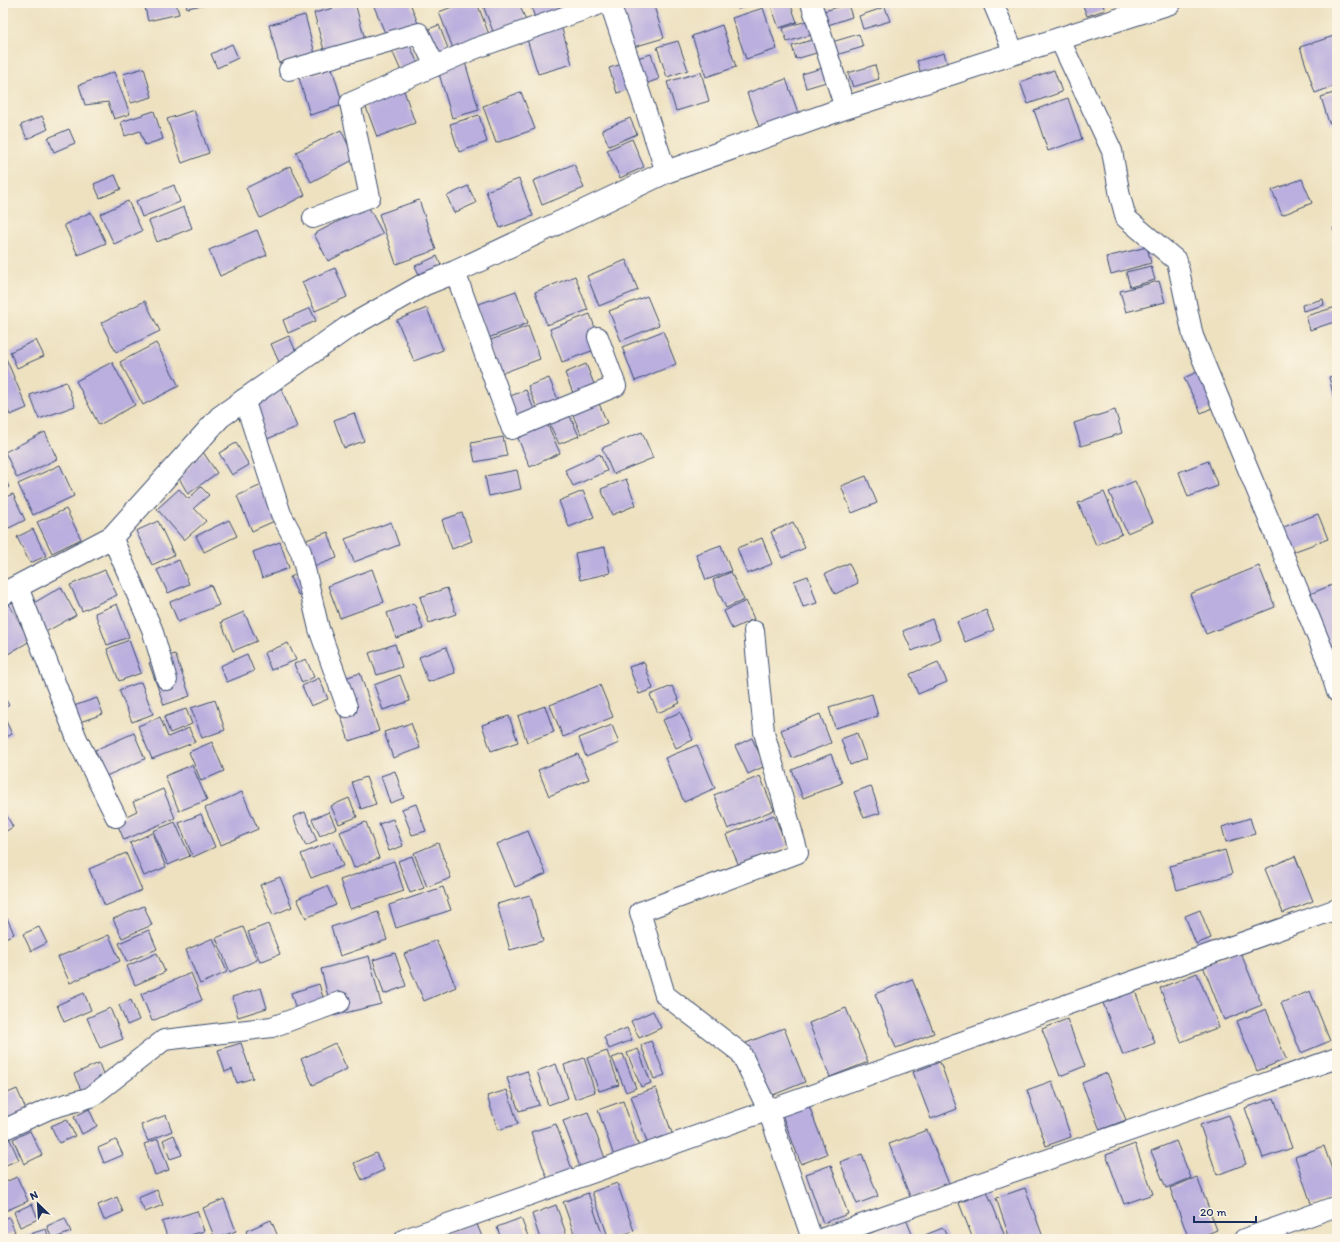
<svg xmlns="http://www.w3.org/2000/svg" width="1340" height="1242" viewBox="0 0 1340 1242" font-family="Itim,sans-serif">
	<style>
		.building { fill: #baafde }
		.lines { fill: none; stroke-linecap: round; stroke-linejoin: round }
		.minor-casing { stroke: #3a4a6d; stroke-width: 22 }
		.tertiary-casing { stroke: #3a4a6d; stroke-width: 24 }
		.minor { stroke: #fff; stroke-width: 20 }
		.tertiary { stroke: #fff; stroke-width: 22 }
	</style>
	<rect width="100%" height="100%" fill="#fcf5e5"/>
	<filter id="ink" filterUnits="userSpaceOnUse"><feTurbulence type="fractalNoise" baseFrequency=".025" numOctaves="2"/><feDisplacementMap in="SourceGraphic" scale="8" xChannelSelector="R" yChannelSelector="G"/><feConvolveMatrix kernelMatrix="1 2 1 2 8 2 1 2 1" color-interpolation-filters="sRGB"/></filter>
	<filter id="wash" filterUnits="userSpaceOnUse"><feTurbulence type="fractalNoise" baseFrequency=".012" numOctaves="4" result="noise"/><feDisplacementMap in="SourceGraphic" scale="16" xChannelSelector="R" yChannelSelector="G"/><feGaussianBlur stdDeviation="0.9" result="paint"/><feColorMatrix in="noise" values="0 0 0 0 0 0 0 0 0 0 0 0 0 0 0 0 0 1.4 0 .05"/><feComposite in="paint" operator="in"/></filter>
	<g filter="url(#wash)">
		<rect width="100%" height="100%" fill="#ede1c0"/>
		<g id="blocks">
			<g class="building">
				<polygon points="144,3 176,3 179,14 148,21"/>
				<polygon points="186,3 208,3 208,4 187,8"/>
				<polygon points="353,3 355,3 366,43 325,54 314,13"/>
				<polygon points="376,3 410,3 419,26 387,38 373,4"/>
				<polygon points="462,3 477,3 490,37 454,51 439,12"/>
				<polygon points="482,3 519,3 526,21 494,34"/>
				<polygon points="530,3 558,3 561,11 535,18"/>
				<polygon points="563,3 580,3 564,8"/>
				<polygon points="629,3 653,3 664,38 630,48 617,7"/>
				<polygon points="736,3 755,3 738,9"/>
				<polygon points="779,3 790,3 797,22 779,28 771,6"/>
				<polygon points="1082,3 1102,3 1105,10 1087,16"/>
				<polygon points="848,4 852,17 825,26 821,12"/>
				<polygon points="885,7 890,21 863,29 859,16"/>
				<polygon points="763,8 777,49 746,59 732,18"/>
				<polygon points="305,15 315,54 279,63 269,25"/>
				<polygon points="810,20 814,34 787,42 783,28"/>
				<polygon points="560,22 572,64 538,74 525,33"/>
				<polygon points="439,25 449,51 438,55 426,30"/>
				<polygon points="722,25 736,67 706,77 692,36"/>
				<polygon points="859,34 863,47 836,55 832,42"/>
				<polygon points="1337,35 1337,85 1315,93 1300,47"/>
				<polygon points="818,38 823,51 796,59 792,46"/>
				<polygon points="408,41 421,71 404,78 391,48"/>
				<polygon points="678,41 688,70 667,77 657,47"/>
				<polygon points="232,44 238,58 217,68 211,54"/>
				<polygon points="944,53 948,66 921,74 917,61"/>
				<polygon points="651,54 659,79 642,85 634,59"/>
				<polygon points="465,62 479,110 452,118 438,70"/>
				<polygon points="626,63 634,88 617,93 609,68"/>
				<polygon points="875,65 879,79 853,87 848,73"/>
				<polygon points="829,66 833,80 806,88 802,74"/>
				<polygon points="144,68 152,97 131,103 123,74"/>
				<polygon points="332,68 343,105 310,115 299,78"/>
				<polygon points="1054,70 1062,92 1028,104 1020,82"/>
				<polygon points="114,72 130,114 114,119 108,102 85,105 79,85"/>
				<polygon points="701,72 709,101 676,111 667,82"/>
				<polygon points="786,79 800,118 761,132 747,93"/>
				<polygon points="402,85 415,123 377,137 363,99"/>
				<polygon points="521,92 535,129 496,143 483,106"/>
				<polygon points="1337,92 1337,121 1329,123 1321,97"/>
				<polygon points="1068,98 1082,139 1048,151 1034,110"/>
				<polygon points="194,110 209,153 182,163 167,119"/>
				<polygon points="154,111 163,139 145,145 140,131 125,136 121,122"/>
				<polygon points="479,115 487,142 459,152 450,124"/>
				<polygon points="42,116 48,129 27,139 21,125"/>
				<polygon points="630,118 637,134 609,146 602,130"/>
				<polygon points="69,129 75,143 54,152 48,138"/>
				<polygon points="341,130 355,159 311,182 296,152"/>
				<polygon points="632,139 644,167 620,178 607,150"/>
				<polygon points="574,164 584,188 542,205 533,181"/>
				<polygon points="290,166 305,195 260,218 246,188"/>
				<polygon points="115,175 121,189 100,198 94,184"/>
				<polygon points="519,179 533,216 500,228 486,191"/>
				<polygon points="1302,179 1312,203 1282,215 1272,190"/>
				<polygon points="174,185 180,202 142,217 136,201"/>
				<polygon points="468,186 476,203 454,213 447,196"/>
				<polygon points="419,200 436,250 396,264 379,214"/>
				<polygon points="128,201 142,231 114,244 100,214"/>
				<polygon points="368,206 383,234 328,261 314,234"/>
				<polygon points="184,207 192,228 157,242 149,221"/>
				<polygon points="91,212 106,243 78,255 64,225"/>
				<polygon points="1337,227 1337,241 1333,228"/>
				<polygon points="257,230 267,255 220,276 209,250"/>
				<polygon points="1147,247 1151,263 1111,274 1106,257"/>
				<polygon points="437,256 444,273 423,283 415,266"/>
				<polygon points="626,260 638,290 599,306 587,276"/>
				<polygon points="1151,266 1155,280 1130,287 1126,272"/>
				<polygon points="335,268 347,297 315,311 302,282"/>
				<polygon points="575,276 588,310 547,325 535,292"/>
				<polygon points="1159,281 1165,302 1126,312 1120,291"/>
				<polygon points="516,291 528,323 488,338 476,305"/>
				<polygon points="647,296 659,325 621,341 609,311"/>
				<polygon points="1323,299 1324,305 1303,311 1302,305"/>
				<polygon points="145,301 160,331 116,352 101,323"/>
				<polygon points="1336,307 1337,321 1310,330 1306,316"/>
				<polygon points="310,308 316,321 288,333 283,320"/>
				<polygon points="427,308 443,350 414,361 397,320"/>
				<polygon points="590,314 602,347 562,362 550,329"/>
				<polygon points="528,326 540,359 500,374 488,341"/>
				<polygon points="663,331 676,364 635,381 622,347"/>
				<polygon points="289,336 297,354 279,362 271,344"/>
				<polygon points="36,340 44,356 17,368 10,352"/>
				<polygon points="156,343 179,386 143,405 120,362"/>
				<polygon points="5,356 27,408 10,415 3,398 3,357"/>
				<polygon points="112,362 135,405 99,425 76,381"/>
				<polygon points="586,364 596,389 575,398 565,373"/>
				<polygon points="1210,366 1227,401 1201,413 1184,378"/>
				<polygon points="1337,375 1337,407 1336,407 1329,377"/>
				<polygon points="549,378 559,402 538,411 528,386"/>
				<polygon points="66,382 75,406 39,419 30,395"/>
				<polygon points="280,385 297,427 262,441 255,396"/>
				<polygon points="526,390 536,414 515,423 505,398"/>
				<polygon points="598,401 607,423 581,434 572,413"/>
				<polygon points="1115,410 1122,433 1081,446 1074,423"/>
				<polygon points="354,413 364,441 344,448 334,420"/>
				<polygon points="569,414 579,436 559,444 549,423"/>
				<polygon points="547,423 560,453 530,467 517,436"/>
				<polygon points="45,432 57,459 17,478 5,452"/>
				<polygon points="642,432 653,458 613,474 602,448"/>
				<polygon points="503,437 507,456 475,462 471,443"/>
				<polygon points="236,443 249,465 232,475 219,453"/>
				<polygon points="203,452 217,473 188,494 179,478"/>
				<polygon points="600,454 607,471 573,486 565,470"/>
				<polygon points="1208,461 1218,486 1188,497 1179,472"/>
				<polygon points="60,465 74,496 33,515 18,484"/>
				<polygon points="517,470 521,489 489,496 485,476"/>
				<polygon points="3,474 9,487 3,489"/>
				<polygon points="866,476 877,503 852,513 841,486"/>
				<polygon points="626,479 636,505 612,515 601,489"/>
				<polygon points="1135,481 1153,522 1127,533 1109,492"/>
				<polygon points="264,484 279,519 252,531 237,496"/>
				<polygon points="201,487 209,495 194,508 206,521 184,540 157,509 179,489 188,499"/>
				<polygon points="583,491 594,517 569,527 559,501"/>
				<polygon points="1104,492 1122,534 1096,545 1078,503"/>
				<polygon points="13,494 25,520 9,528 3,515 3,498"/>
				<polygon points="66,509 81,539 52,553 37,522"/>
				<polygon points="462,513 472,541 452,549 442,520"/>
				<polygon points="1318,514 1328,539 1290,553 1281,528"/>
				<polygon points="229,520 237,536 204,552 196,536"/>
				<polygon points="158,521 174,555 152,565 136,531"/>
				<polygon points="391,522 399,545 354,562 345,539"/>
				<polygon points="793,522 805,548 782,558 771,532"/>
				<polygon points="33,529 46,556 30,563 17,537"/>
				<polygon points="328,532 337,558 310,568 301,542"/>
				<polygon points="762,538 772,564 747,574 737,548"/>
				<polygon points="280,542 289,568 262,578 253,552"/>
				<polygon points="721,545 731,571 706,580 696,554"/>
				<polygon points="605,547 610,573 580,580 575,553"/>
				<polygon points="179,560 189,584 168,593 157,570"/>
				<polygon points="849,563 858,583 835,594 825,574"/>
				<polygon points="1259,566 1275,607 1206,634 1190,594"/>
				<polygon points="372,569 384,602 340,618 328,586"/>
				<polygon points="105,570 117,595 82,611 70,585"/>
				<polygon points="303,572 311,590 298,595 290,577"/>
				<polygon points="731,572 744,600 726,608 713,580"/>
				<polygon points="808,576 817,603 803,607 794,581"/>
				<polygon points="211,585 219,605 178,622 170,602"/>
				<polygon points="1332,585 1337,597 1337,644 1326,648 1305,596"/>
				<polygon points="61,587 76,615 42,634 27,607"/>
				<polygon points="447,588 456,614 429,623 420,597"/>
				<polygon points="6,599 30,641 3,657 3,601"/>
				<polygon points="746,601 754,619 732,629 724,611"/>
				<polygon points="414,603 423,629 396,638 387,613"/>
				<polygon points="117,604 129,637 107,645 95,613"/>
				<polygon points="986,610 994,630 965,642 957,622"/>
				<polygon points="244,612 257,641 233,651 221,622"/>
				<polygon points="932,619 940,639 912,651 903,631"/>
				<polygon points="129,640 141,673 119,681 107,649"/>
				<polygon points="288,643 296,660 271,670 264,653"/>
				<polygon points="395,644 402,667 377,675 369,653"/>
				<polygon points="446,647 455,673 428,682 419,657"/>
				<polygon points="175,654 190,696 164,705 149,663"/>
				<polygon points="247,654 254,671 227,682 220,666"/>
				<polygon points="306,659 314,677 302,683 294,664"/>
				<polygon points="644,662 653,689 639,694 629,667"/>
				<polygon points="938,662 947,682 918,694 910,674"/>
				<polygon points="360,673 379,731 349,741 330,683"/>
				<polygon points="400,675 410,701 383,710 374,685"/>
				<polygon points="319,678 328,699 311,706 302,686"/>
				<polygon points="141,682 153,714 132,722 119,690"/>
				<polygon points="600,685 613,717 563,737 550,705"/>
				<polygon points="672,686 680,703 658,713 650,695"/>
				<polygon points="872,694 878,716 835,728 829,707"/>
				<polygon points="3,696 9,705 3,710"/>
				<polygon points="97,698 103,714 77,723 71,707"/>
				<polygon points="215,700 225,730 202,738 191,708"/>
				<polygon points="545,706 554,732 527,742 518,716"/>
				<polygon points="186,709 192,724 170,733 164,717"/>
				<polygon points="680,712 693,740 676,748 663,720"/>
				<polygon points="820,714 831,743 792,758 781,730"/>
				<polygon points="509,716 518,742 491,751 482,725"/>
				<polygon points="160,717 168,737 189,728 195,742 152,759 138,726"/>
				<polygon points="5,719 12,734 3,739 3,720"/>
				<polygon points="411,723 420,748 393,758 384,732"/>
				<polygon points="612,725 619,743 586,757 579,738"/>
				<polygon points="134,733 145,759 106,776 95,750"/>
				<polygon points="857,733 866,759 850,765 841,739"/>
				<polygon points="752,738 765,766 748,774 735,746"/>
				<polygon points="212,742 224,771 201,781 189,752"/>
				<polygon points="697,745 715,788 684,802 665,758"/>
				<polygon points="578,754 589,779 549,796 538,770"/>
				<polygon points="831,754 842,783 803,798 792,770"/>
				<polygon points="192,765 207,800 179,811 165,776"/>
				<polygon points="395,771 404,798 390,803 381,776"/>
				<polygon points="760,776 774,810 728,829 714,795"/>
				<polygon points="366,777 376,804 361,809 352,782"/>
				<polygon points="871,786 880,813 864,818 854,792"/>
				<polygon points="163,789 175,818 124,840 116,821 137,811 133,802"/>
				<polygon points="242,792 258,829 221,845 205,808"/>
				<polygon points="349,798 357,817 339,824 331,806"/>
				<polygon points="416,804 426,831 412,835 402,809"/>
				<polygon points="3,809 13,827 3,833"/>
				<polygon points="305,812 317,841 306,846 293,817"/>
				<polygon points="329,812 336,828 320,836 312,819"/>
				<polygon points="201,814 215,847 193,857 179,823"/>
				<polygon points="774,815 787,846 739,866 726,835"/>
				<polygon points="1250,818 1255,834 1226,842 1222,827"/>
				<polygon points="393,819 403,846 389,851 379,824"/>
				<polygon points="175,822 190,856 168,865 153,831"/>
				<polygon points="366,822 379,858 354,868 340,832"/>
				<polygon points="528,831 546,874 515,887 497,844"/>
				<polygon points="152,833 166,867 144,876 130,843"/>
				<polygon points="333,841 343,866 311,878 301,854"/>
				<polygon points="438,843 451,878 427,887 414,853"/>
				<polygon points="1225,850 1232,874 1177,890 1170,866"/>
				<polygon points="126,853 142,890 105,906 89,869"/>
				<polygon points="412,856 424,888 410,893 398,861"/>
				<polygon points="1295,856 1313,901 1283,913 1265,869"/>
				<polygon points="394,861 404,891 350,909 340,880"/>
				<polygon points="280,877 292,907 273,915 260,885"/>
				<polygon points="327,886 336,905 306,918 297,899"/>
				<polygon points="443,887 451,910 396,928 389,905"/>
				<polygon points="530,895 543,941 510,950 497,904"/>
				<polygon points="144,906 152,925 122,938 113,919"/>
				<polygon points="1200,910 1211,938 1196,944 1185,916"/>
				<polygon points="378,912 387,940 340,956 331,927"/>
				<polygon points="7,918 14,934 3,939 3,920"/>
				<polygon points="268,924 280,954 260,962 248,932"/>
				<polygon points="39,927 47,943 31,951 23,934"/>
				<polygon points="243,927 257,960 230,972 216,938"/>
				<polygon points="149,930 157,949 127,962 119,943"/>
				<polygon points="109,935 120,961 70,983 58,957"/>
				<polygon points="213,938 227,972 200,984 186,950"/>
				<polygon points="436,940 456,987 424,1001 404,954"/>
				<polygon points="1240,951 1262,1005 1224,1020 1203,966"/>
				<polygon points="157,953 165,972 135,985 127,966"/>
				<polygon points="395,953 406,986 384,994 373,960"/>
				<polygon points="369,956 381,1004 333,1016 321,969"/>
				<polygon points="191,973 202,1000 152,1021 141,994"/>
				<polygon points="1197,973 1219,1027 1181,1042 1160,988"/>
				<polygon points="912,979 934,1033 896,1048 875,994"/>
				<polygon points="319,984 325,1004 297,1013 291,993"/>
				<polygon points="261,988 267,1008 238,1017 232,997"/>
				<polygon points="1135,991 1155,1043 1123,1055 1103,1003"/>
				<polygon points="1310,991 1330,1041 1301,1053 1281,1003"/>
				<polygon points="84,993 91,1010 64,1022 57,1005"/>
				<polygon points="131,1000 139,1020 127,1025 119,1005"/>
				<polygon points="110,1008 123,1039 100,1048 87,1018"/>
				<polygon points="846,1008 868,1062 830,1077 809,1023"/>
				<polygon points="1266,1009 1286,1059 1257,1071 1237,1021"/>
				<polygon points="653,1011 661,1028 639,1038 631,1021"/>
				<polygon points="1067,1019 1085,1066 1060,1076 1042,1029"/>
				<polygon points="627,1028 632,1040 609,1049 604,1037"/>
				<polygon points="784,1028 805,1082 768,1097 746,1043"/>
				<polygon points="651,1041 665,1075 654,1079 641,1045"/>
				<polygon points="241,1043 253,1078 237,1083 232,1069 225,1072 218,1050"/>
				<polygon points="335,1043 347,1069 313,1085 301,1059"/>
				<polygon points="638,1049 651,1083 641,1087 627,1053"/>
				<polygon points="607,1051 619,1085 599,1091 587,1058"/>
				<polygon points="623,1054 636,1088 626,1092 612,1058"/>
				<polygon points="584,1058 595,1092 575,1099 564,1065"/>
				<polygon points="940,1062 957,1109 931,1119 913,1072"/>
				<polygon points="99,1063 105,1080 81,1090 74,1074"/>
				<polygon points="556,1064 568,1098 548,1105 537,1071"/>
				<polygon points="527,1071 539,1105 519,1111 507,1078"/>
				<polygon points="1107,1073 1126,1120 1100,1130 1082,1083"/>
				<polygon points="1052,1081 1071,1137 1046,1146 1027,1090"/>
				<polygon points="656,1088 673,1136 648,1145 631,1096"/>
				<polygon points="17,1089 28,1114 10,1122 3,1106 3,1095"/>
				<polygon points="507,1090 518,1124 498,1130 487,1096"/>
				<polygon points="1274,1098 1292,1148 1263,1158 1245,1108"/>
				<polygon points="623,1101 640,1150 615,1159 598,1110"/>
				<polygon points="808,1103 827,1154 801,1164 781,1112"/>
				<polygon points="89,1109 97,1126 82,1134 74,1117"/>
				<polygon points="588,1112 606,1161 581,1170 563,1121"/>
				<polygon points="166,1115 172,1131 148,1141 141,1125"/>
				<polygon points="1229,1115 1246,1164 1217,1175 1200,1125"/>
				<polygon points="67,1119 75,1136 59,1143 51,1126"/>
				<polygon points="556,1124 573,1172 548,1181 531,1132"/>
				<polygon points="927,1130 949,1184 911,1199 889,1144"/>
				<polygon points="30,1131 42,1155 24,1164 13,1139"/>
				<polygon points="7,1133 19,1160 3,1166 3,1134"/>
				<polygon points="174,1135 182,1155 170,1159 163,1140"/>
				<polygon points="158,1139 169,1170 155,1175 144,1144"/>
				<polygon points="116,1140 123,1155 104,1163 98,1148"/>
				<polygon points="1176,1141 1191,1178 1166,1188 1151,1151"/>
				<polygon points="1135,1144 1153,1194 1124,1204 1106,1155"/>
				<polygon points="1324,1146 1337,1184 1337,1197 1312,1206 1295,1157"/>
				<polygon points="376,1153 384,1170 362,1180 354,1163"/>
				<polygon points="862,1154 878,1196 857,1204 840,1162"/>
				<polygon points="831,1165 848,1214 823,1223 806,1174"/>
				<polygon points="17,1177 28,1201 3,1212 3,1183"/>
				<polygon points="1197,1177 1217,1230 1195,1239 1189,1239 1170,1188"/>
				<polygon points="617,1183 634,1231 609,1239 592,1192"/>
				<polygon points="1025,1188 1043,1237 1010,1239 996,1198"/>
				<polygon points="157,1190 163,1205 145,1212 138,1198"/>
				<polygon points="987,1191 1006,1239 973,1239 959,1203"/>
				<polygon points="588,1193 604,1239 576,1239 563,1202"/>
				<polygon points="117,1197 123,1212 104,1220 98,1205"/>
				<polygon points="224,1199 236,1231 215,1239 203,1208"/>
				<polygon points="32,1204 38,1219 20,1227 14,1212"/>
				<polygon points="556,1205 568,1239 540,1239 532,1214"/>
				<polygon points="197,1211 204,1231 178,1239 168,1239 162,1222"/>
				<polygon points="9,1217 15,1232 3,1237 3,1219"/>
				<polygon points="65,1218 71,1232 52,1239 47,1226"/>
				<polygon points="521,1218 529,1239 501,1239 497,1227"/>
				<polygon points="906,1219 914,1239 870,1239 868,1234"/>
				<polygon points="271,1220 279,1239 249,1239 246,1231"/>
				<polygon points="476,1222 483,1239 439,1239 438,1237"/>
				<polygon points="943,1228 948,1239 926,1239 925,1235"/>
				<polygon points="46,1229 49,1239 14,1239"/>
				<polygon points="863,1234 865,1239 851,1239"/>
			</g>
		</g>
	</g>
	<g filter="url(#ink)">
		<use href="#blocks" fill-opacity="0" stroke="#3a4a6d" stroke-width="1"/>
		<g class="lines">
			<g class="minor-casing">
				<g id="minor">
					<polyline points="610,3 666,172"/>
					<polyline points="811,3 845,108"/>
					<polyline points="993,3 1014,53"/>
					<polyline points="1059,38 1112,151 1120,196 1126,218 1177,261 1193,336 1327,660 1337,692"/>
					<polyline points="289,70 419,33 435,66"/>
					<polyline points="313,218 370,197 350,103 474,49 603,3"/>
					<polyline points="455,272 512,429 616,386 598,337"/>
					<polyline points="244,399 281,514 301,552 319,629 347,707"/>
					<polyline points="112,537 152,629 167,680"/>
					<polyline points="18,587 77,739 116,817"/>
					<polyline points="754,631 764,732 798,853 640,912 665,995 741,1053 768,1110 812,1239"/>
					<polyline points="3,1130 49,1109 91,1097 164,1040 272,1027 340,1002"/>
					<polyline points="405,1239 1337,909"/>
					<polyline points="821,1239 1337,1058"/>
					<polyline points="1244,1239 1337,1206"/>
				</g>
			</g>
			<g class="tertiary-casing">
				<polyline id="tertiary" points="3,594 112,537 220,417 347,328 425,284 455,272 666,172 845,108 1170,3"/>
			</g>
			<use href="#minor" class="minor"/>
			<use href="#tertiary" class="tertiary"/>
		</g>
	</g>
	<rect width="1340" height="1242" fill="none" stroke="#fcf5e5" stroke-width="16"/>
	<g transform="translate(38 1204) rotate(335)" stroke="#fcf5e5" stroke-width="3" paint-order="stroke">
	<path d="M0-3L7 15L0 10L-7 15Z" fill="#1b2f5e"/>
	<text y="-6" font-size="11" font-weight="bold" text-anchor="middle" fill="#1b2f5e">N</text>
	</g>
	<path d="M1194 1216v6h62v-6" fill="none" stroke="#1b2f5e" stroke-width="2"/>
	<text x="1200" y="1216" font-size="12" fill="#1b2f5e" stroke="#fcf5e5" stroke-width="3" paint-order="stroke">20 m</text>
</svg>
